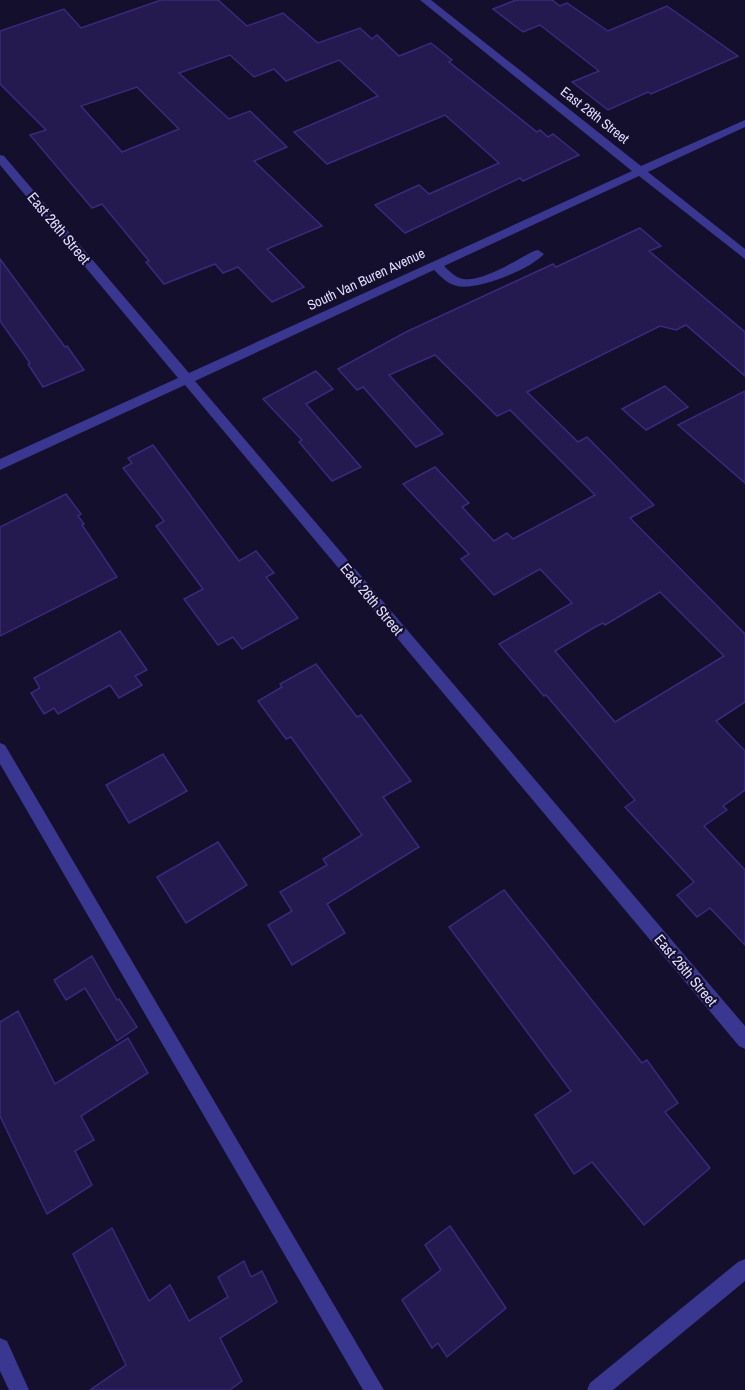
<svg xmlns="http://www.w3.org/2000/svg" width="745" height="1390" viewBox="0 0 745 1390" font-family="'Archivo Narrow',sans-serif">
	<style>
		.building { fill: #241a50; stroke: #3a2a7d; stroke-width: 1.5; fill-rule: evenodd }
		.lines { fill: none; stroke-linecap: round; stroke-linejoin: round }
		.minor { fill: #39378f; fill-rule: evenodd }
		.labels { text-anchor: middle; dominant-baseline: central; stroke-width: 4.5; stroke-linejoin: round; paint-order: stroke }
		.far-street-label { font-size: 14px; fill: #dfdcff; stroke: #140f2d }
		.street-label { font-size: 15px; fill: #dfdcff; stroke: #140f2d }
	</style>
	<rect width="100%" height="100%" fill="#140f2d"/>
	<g class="building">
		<path d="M161 0H218L247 26 283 13 318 43 360 28 372 39 377 35 399 56 431 43 452 60 449 62 537 132 540 130 548 137 553 134 579 155 523 181 520 178 405 233 375 205 419 185 429 194 499 163 445 115 327 164 294 132 378 96 339 60 286 81 274 69 254 77 230 55 179 73 229 119 250 111 287 147 254 161 322 226 267 249 304 287 272 302 238 267 223 273 215 264 164 284 146 262 149 261 102 204 92 208 30 135 46 130 0 84V31L64 9 81 28ZM137 87 179 129 122 152 81 106Z"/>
		<polygon points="516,0 552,0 560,6 567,3 608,31 667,6 738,56 651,94 648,92 608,110 572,82 599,71 540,25 523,32 493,9"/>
		<path d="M640 228 661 246 649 251 745 332V376L686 325 676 330 660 326 527 392 578 442 587 437 654 505 630 518 745 634V702L716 721 745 751V790L723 806 727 810 704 826 745 870V945L710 908 697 917 677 895 694 882 625 807 635 800 546 695 544 696 499 644 572 603 540 569 494 595 461 559 469 554 403 484 435 467 469 503 462 507 494 541 507 533 513 539 595 495 510 410 497 416 435 355 389 375 443 434 416 447 363 387 357 390 338 369 406 332 553 264 556 267ZM660 592 724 656 615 722 555 651 595 627 603 623 605 625Z"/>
		<polygon points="0,259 65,347 67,346 84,370 43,387 28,364 30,363 0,321"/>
		<polygon points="316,371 333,389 306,404 361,467 332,481 299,442 302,440 263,399"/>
		<polygon points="665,386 688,407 646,430 622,409"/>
		<polygon points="745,391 745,483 678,425"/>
		<polygon points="153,445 239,561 256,551 274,573 266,577 298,618 242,649 233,637 218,645 184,599 203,589 156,526 164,521 123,468 132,463 128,458"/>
		<polygon points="66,494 81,514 78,516 84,524 82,525 117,577 0,636 0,527"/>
		<polygon points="120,631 147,670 135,676 142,685 119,698 110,685 58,714 54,708 44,714 31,693 40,688 34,678"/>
		<polygon points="316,664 357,717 361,715 411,781 383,797 419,847 327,904 345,933 292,965 268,925 292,911 280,892 327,865 323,859 362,835 291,737 286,739 258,701 282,687 280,684"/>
		<polygon points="163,754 187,791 129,823 106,785"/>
		<polygon points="218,842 247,885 186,923 157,877"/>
		<polygon points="504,890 642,1063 647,1060 678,1103 665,1112 710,1168 644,1225 592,1162 574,1174 535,1115 571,1091 449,927"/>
		<polygon points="92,956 117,1000 119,999 137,1027 117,1041 85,988 66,1000 54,980"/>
		<polygon points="18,1011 55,1084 128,1038 148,1073 81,1116 94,1140 75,1151 92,1185 47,1214 0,1116 0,1022"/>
		<polygon points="450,1226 506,1308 447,1357 438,1343 432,1348 402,1300 441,1270 425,1245"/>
		<polygon points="112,1228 149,1301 170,1285 189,1321 228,1297 218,1277 244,1261 251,1277 262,1271 277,1302 220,1338 242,1381 230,1390 90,1390 126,1365 73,1254"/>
	</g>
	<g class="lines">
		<g class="minor">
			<path d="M420 0H431L641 166 745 120V127L648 172 745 249V259L639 176 444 266C449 271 456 278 463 279 483 282 516 260 534 251L538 250 544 254C531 269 477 291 457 286 448 284 441 277 434 270L195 381 745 1026V1049L739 1046 185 385 0 470V459L178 378 0 165V155L4 156 189 373 632 171Z"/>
			<polygon points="0,743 5,745 384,1390 363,1390 0,764"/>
			<polygon points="745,1259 745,1281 613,1390 587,1390 590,1383 738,1262"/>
			<polygon points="0,1338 7,1341 29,1390 9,1390 0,1371"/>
		</g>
	</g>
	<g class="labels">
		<g class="far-street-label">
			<text transform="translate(595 115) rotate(38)">East 28th Street</text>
			<text transform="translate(366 279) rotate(-25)">South Van Buren Avenue</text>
		</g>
		<g class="street-label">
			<text transform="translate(59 228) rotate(50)">East 26th Street</text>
			<text transform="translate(372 599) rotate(50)">East 26th Street</text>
			<text transform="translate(686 970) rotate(50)">East 26th Street</text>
		</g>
	</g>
</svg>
